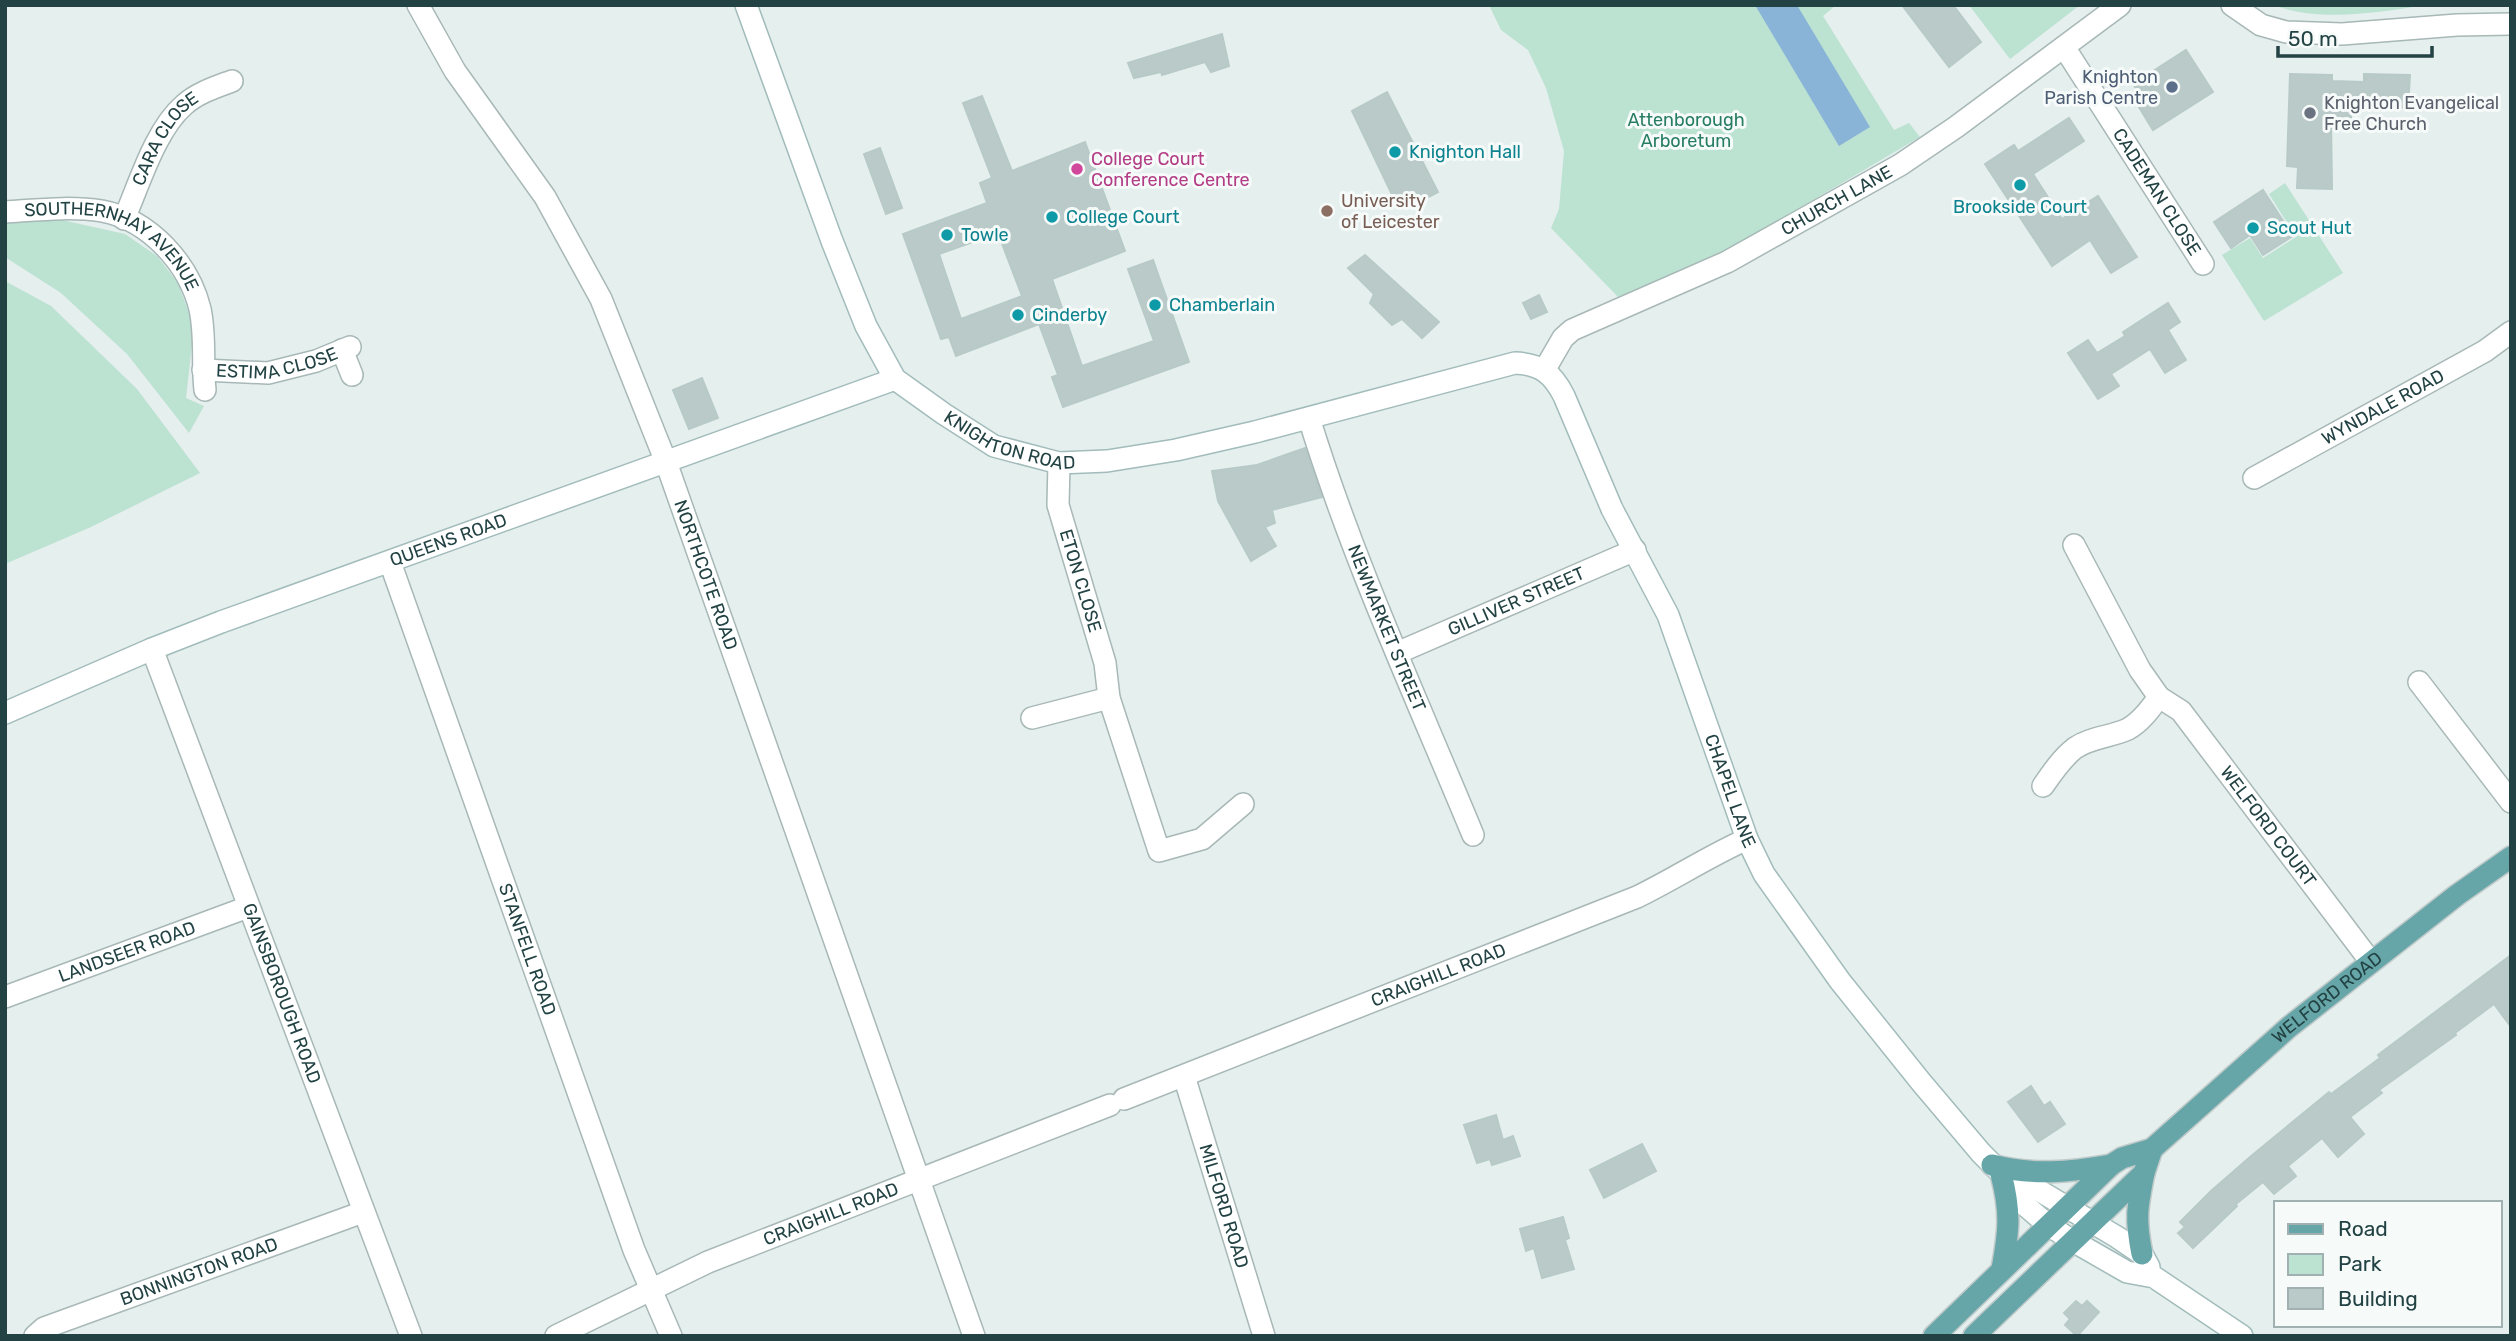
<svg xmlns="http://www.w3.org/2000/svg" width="2516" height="1341" viewBox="0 0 2516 1341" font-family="Rubik,sans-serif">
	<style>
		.green { fill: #bce2d2 }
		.water { fill: #89b4d8 }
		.building { fill: #bacac8; stroke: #b7cac7; stroke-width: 2; fill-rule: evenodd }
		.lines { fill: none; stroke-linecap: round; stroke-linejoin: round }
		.street-casing { stroke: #a7b8b7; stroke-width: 24 }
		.secondary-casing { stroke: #a2bcbb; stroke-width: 24 }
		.primary-casing { stroke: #c1caca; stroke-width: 24 }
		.street { stroke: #fff; stroke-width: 21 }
		.secondary { stroke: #fff; stroke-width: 21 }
		.primary { stroke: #66a6a8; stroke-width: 21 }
		.service-dot { fill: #5c6f8a; stroke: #f6fbfa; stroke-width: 2.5 }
		.worship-dot { fill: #6b7280; stroke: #f6fbfa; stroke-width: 2.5 }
		.culture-dot { fill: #0f9aa8; stroke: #f6fbfa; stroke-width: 2.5 }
		.hotel-dot { fill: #d1479c; stroke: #f6fbfa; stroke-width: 2.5 }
		.education-dot { fill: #8d6e63; stroke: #f6fbfa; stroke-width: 2.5 }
		.labels { text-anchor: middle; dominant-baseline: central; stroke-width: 6; stroke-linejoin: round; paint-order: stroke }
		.service-label { font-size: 18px; fill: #4e5e75; stroke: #f6fbfa; text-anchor: end }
		.worship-label { font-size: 18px; fill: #5b616d; stroke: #f6fbfa; text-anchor: start }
		.park-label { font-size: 18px; fill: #287e63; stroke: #f6fbfa }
		.street-label { font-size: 18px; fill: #224243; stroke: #f6fbfa }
		.culture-label { font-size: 18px; fill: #0d838f; stroke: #f6fbfa; text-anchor: start }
		.hotel-label { font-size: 18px; fill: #b23c85; stroke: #f6fbfa; text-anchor: start }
		.education-label { font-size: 18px; fill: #785e54; stroke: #f6fbfa; text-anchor: start }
	</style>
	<rect width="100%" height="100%" fill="#e5efee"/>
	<g class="green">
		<polygon points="1489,5 1836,5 1823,16 1894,130 1909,123 1920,137 1720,255 1620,299 1551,228 1559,209 1564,151 1546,88 1528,50 1501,30"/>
		<polygon points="1969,5 2080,5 2010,59"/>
		<path d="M2274 5H2427C2379 12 2320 23 2274 5Z"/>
		<polygon points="2285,183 2343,273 2264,321 2222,255 2250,238 2263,258 2296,237 2269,194"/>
		<polygon points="62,220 125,234 157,256 178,283 194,327 186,398 204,406 189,433 127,354 61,293 5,257 5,222"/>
		<polygon points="5,281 51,306 137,389 200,473 91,527 5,564"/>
	</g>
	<polygon class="water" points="1755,5 1797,5 1870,127 1839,146"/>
	<g class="building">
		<polygon points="1902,5 1953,5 1981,42 1949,67"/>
		<polygon points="1222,34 1229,66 1211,72 1205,62 1162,75 1161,72 1134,78 1128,63"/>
		<polygon points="2186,50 2213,92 2153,130 2131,94 2137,90 2133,84"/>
		<polygon points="2290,74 2332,75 2332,81 2364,82 2364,74 2410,75 2408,108 2352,105 2351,118 2331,117 2332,189 2297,188 2298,167 2287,166"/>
		<polygon points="1387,92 1438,192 1417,203 1413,195 1396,203 1352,111"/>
		<path d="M982 96 1012 171 1085 142 1125 251 1052 279 1082 366 1154 341 1128 269 1153 260 1189 362 1063 407 1052 377 1058 375 1039 324 956 356 949 337 941 339 903 234 987 203 980 183 992 178 963 103ZM998 233 1022 296 961 319 939 254Z"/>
		<polygon points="2069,118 2084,141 2033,174 2062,219 2098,196 2137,257 2111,273 2090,240 2052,266 1985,164 2014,145 2018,151"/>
		<polygon points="880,148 902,208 886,214 864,154"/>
		<polygon points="2263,190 2293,236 2263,255 2250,235 2231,248 2214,222"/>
		<polygon points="1365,255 1439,322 1422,338 1402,319 1392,325 1370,303 1374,294 1348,268"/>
		<polygon points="1539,295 1547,312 1531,319 1523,303"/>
		<polygon points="2168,303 2180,322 2168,330 2186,360 2165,373 2150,349 2111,374 2119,386 2098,399 2068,353 2088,340 2097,353 2125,336 2123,332"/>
		<polygon points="702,378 718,418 689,429 673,390"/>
		<polygon points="1305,448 1322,497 1272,510 1275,523 1265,527 1276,546 1251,561 1218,501 1212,471 1257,465"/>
		<polygon points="2511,955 2511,1027 2494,1004 2455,1033 2456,1035 2379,1090 2382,1093 2350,1117 2364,1134 2338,1157 2322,1138 2288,1166 2296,1176 2274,1194 2263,1182 2236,1204 2237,1206 2193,1248 2178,1233 2185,1227 2180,1222 2211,1191 2250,1157 2329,1092 2331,1094 2380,1058 2378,1055"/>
		<polygon points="2031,1086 2044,1106 2050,1102 2065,1124 2038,1142 2008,1102"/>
		<polygon points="1496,1115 1503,1140 1513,1136 1520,1156 1492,1165 1490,1159 1477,1163 1464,1125"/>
		<polygon points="1642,1144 1656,1171 1604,1198 1590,1170"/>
		<polygon points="1563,1217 1569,1238 1565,1240 1574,1269 1542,1278 1534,1248 1526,1251 1520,1229"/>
		<polygon points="2076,1301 2082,1306 2087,1301 2099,1312 2077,1336 2065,1325 2070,1319 2064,1313"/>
	</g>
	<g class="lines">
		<g class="street-casing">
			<g id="street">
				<path id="s1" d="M418 5 455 71 545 197 601 299 666 462 974 1336"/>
				<polyline points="2232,5 2261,25 2286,32 2342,34 2457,25 2511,24"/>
				<path id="s2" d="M2064 47 2203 264"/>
				<path id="s3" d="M5 212C37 210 70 206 102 211 150 220 189 264 200 309 206 337 202 363 205 390"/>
				<path id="s4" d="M124 219C139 185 155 130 184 105 197 93 216 87 232 81"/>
				<polyline points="342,350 352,375"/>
				<path id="s5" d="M1545 369 1563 338 1572 330 1727 262 1900 165 1956 127 2120 5"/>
				<path id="s6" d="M203 370 268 373 316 361 350 347"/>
				<path id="s7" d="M1309 418C1353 561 1416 697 1473 835"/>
				<path id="s8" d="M1059 463 1058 505 1105 663 1109 698 1159 851 1202 839 1243 804"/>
				<path id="s9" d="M2254 478 2485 351 2511 332"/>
				<path id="s10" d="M2074 545 2140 670 2159 697 2181 711 2371 962"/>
				<path id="s11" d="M390 562 634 1250 671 1336"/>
				<path id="s12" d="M152 649 411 1336"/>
				<path id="s13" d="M1397 653 1635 550"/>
				<polyline points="2419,682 2511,802"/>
				<polyline points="1032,718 1109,698"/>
				<path d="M2043 786C2052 773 2062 758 2075 748 2091 737 2111 737 2128 729 2141 722 2150 709 2159 697"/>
				<path id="s14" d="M5 997 248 907"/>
				<path id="s15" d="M1184 1076 1264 1336"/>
				<path id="s16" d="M1124 1099 1637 897C1674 879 1709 856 1747 839"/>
				<path id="s17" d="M35 1336 44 1328 363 1212"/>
				<path id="s18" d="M556 1336 708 1262 1110 1105"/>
			</g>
		</g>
		<g class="secondary-casing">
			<g id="secondary">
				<path id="s19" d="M746 5 832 241 866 326 895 379 944 414 994 446 1059 463 1107 461 1176 450 1255 432 1515 363C1541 364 1553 374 1564 396L1612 509 1668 615 1747 839 1764 874 1840 981 1921 1082 1981 1153 2007 1179 2020 1201 2048 1225 2073 1241 2127 1272 2154 1277 2242 1336"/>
				<path id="s20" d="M5 713 152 649 221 622 895 379"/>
				<polyline points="2007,1179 2033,1187 2117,1237 2142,1254 2149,1267"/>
			</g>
		</g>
		<g class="primary-casing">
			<g id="primary">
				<path d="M1992 1165C2033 1176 2070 1172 2111 1165"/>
				<path d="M2001 1174C2011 1212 2009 1231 2002 1269"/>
				<path d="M2142 1254C2135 1219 2137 1208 2144 1173"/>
				<path id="s21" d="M1934 1336 2111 1165 2122 1158 2152 1149 2289 1027 2457 895 2511 857"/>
				<polyline points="1974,1336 2144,1173 2152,1149"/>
			</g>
		</g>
		<use href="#street" class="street"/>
		<use href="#secondary" class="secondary"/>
		<use href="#primary" class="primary"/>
	</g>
	<circle class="service-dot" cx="2172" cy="87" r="7"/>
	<circle class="worship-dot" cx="2310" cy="113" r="7"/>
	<g class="culture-dot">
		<circle cx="1395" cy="152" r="7"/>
		<circle cx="2020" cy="185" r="7"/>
		<circle cx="1052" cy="217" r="7"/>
		<circle cx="2253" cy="228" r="7"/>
		<circle cx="947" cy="235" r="7"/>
		<circle cx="1155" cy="305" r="7"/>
		<circle cx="1018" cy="315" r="7"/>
	</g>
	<circle class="hotel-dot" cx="1077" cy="169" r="7"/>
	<circle class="education-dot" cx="1327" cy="211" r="7"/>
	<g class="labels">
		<g class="service-label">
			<text x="2158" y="77">Knighton<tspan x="2158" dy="21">Parish Centre</tspan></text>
		</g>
		<g class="worship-label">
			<text x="2324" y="103">Knighton Evangelical<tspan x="2324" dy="21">Free Church</tspan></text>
		</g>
		<g class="park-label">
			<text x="1686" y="120">Attenborough<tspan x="1686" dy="21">Arboretum</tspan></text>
		</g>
		<g class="street-label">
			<text stroke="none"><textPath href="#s4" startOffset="91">CARA CLOSE</textPath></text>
			<text stroke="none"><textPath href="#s2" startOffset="172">CADEMAN CLOSE</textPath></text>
			<text stroke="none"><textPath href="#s5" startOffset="343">CHURCH LANE</textPath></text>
			<text stroke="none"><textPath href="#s3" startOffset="121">SOUTHERNHAY AVENUE</textPath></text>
			<text stroke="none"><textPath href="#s6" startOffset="75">ESTIMA CLOSE</textPath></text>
			<text stroke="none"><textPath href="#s9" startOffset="147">WYNDALE ROAD</textPath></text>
			<text stroke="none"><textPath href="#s19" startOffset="536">KNIGHTON ROAD</textPath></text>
			<text stroke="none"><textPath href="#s20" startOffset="476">QUEENS ROAD</textPath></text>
			<text stroke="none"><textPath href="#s1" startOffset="642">NORTHCOTE ROAD</textPath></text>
			<text stroke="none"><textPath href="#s8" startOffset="121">ETON CLOSE</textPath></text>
			<text stroke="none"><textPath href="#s13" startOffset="130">GILLIVER STREET</textPath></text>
			<text stroke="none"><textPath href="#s7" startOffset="224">NEWMARKET STREET</textPath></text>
			<text stroke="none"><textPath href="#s19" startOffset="1550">CHAPEL LANE</textPath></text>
			<text stroke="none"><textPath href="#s10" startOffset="345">WELFORD COURT</textPath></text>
			<text stroke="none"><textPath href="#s11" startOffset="411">STANFELL ROAD</textPath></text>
			<text stroke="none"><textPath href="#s14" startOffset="130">LANDSEER ROAD</textPath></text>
			<text stroke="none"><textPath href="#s16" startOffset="338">CRAIGHILL ROAD</textPath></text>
			<text stroke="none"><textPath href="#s12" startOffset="368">GAINSBOROUGH ROAD</textPath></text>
			<text stroke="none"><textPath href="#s21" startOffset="522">WELFORD ROAD</textPath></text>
			<text stroke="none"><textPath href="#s15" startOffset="136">MILFORD ROAD</textPath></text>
			<text stroke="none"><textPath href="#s18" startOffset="301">CRAIGHILL ROAD</textPath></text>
			<text stroke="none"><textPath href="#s17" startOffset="177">BONNINGTON ROAD</textPath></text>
		</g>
		<g class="culture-label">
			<text x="1409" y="152">Knighton Hall</text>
			<text x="2020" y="207" text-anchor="middle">Brookside Court</text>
			<text x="1066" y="217">College Court</text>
			<text x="2267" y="228">Scout Hut</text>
			<text x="961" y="235">Towle</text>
			<text x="1169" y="305">Chamberlain</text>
			<text x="1032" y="315">Cinderby</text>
		</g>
		<g class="hotel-label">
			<text x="1091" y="159">College Court<tspan x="1091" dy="21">Conference Centre</tspan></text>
		</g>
		<g class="education-label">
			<text x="1341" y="201">University<tspan x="1341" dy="21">of Leicester</tspan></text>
		</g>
	</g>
	<rect width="2516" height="1341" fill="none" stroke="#224243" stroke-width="14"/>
	<rect x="2274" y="1201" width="228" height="126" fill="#f6fbfa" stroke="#a1b1b1" stroke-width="2"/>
	<rect x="2288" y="1224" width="35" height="10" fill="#66a6a8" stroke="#a1b1b1" stroke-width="2"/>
	<text x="2338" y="1236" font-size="21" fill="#224243">Road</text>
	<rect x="2288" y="1254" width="35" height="21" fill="#bce2d2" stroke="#a1b1b1" stroke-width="2"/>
	<text x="2338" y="1271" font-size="21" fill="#224243">Park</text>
	<rect x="2288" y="1288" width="35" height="21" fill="#bacac8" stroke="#a1b1b1" stroke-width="2"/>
	<text x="2338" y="1306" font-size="21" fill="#224243">Building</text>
	<path d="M2278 46v10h154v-10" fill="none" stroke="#224243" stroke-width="3.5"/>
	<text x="2288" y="46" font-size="21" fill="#224243" stroke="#f6fbfa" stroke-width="5" paint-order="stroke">50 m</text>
</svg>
